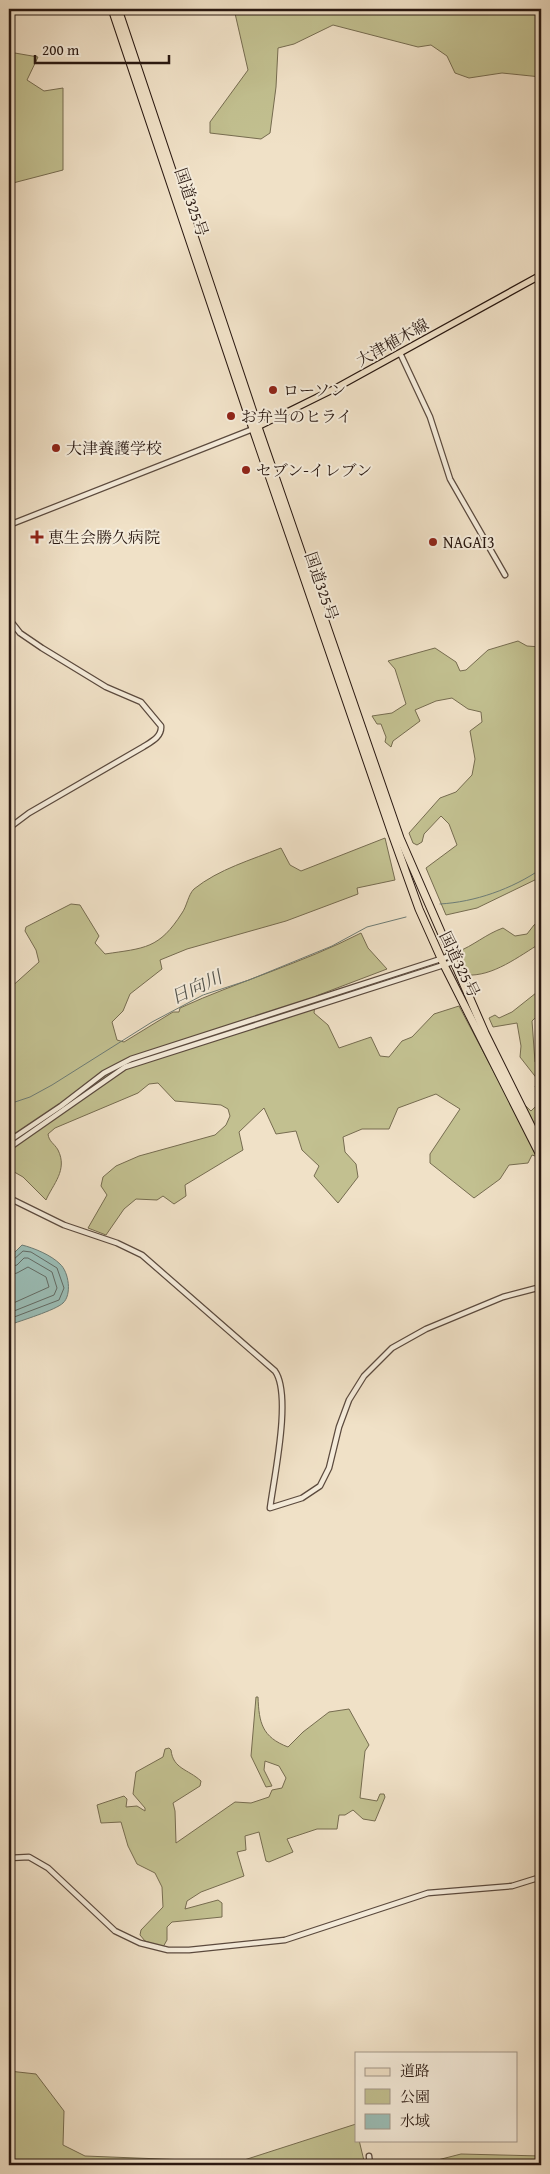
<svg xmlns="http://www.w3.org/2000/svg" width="550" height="2174" viewBox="0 0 550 2174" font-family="'Gentium Book Plus','Noto Serif JP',serif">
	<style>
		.green { fill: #c2c090; stroke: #766c50 }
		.water { fill: #9abdb6; stroke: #6d7b74 }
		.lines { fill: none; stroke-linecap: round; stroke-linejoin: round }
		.shore { stroke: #626a64; stroke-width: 1 }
		.stream { stroke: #6d7b74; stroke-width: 1 }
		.minor-casing { stroke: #5b4a3e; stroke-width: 7 }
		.major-casing { stroke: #291811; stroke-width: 8 }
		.highway-casing { stroke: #291811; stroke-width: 9 }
		.minor { stroke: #f5ecdb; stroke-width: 4.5 }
		.major { stroke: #f0e1c7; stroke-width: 5.5 }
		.highway { stroke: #f0e1c7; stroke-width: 7 }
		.poi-dot { fill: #8f2418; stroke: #f5ecdb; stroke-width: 2 }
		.labels { text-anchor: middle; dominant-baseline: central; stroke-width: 4; stroke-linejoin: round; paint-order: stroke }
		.street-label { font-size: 16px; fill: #291811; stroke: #f5ecdb }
		.poi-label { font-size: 16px; fill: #291811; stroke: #f5ecdb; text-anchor: start }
		.water-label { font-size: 18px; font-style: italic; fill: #51524b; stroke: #f5ecdb }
	</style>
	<rect width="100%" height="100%" fill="#f0e1c7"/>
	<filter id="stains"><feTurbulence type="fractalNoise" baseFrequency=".004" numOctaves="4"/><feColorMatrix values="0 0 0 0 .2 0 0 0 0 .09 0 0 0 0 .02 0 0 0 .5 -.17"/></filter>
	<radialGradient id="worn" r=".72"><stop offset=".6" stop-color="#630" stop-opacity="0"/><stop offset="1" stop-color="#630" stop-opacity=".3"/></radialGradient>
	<g class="green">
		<polygon points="234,9 541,9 541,77 502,73 469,78 455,73 447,56 431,45 418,47 333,25 294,44 278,48 276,87 270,133 261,139 210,133 210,122 248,70"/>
		<polygon points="9,52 38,57 27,80 44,91 63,88 63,170 13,183 9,182"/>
		<polygon points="518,641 527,646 541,647 541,877 477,908 446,915 426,868 457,845 449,824 441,816 424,834 422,842 417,845 413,843 409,833 440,798 456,792 472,775 475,759 470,731 482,722 481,712 468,709 452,698 436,701 415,710 420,721 393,741 391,747 385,742 386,737 381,724 377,724 372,716 392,713 406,704 395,669 388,661 435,648 456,662 460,671 466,670 488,650"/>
		<path d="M385 838 395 880 357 888 358 894 286 921 187 949 160 960 162 969 130 994 123 1011 112 1022 117 1040 124 1042 173 1012H179L180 1008C239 981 303 963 361 933L368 948 387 969 316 996 314 1013 328 1025 339 1048 371 1037 380 1056 389 1057 402 1041 412 1037 434 1014 459 1006 497 1078 531 1111 541 1101V1158L532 1155 528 1163 509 1165 500 1179 474 1198 430 1163V1154L460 1109 436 1094 398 1108 389 1129H362L343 1137 345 1152 356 1164 358 1177 338 1203 314 1176 319 1166 302 1150 296 1131 276 1134 264 1108 239 1132 243 1150 185 1185 186 1196 174 1204 163 1196 157 1200 136 1199 124 1209 106 1235 88 1228 107 1195 101 1186 103 1177 116 1166 139 1156 215 1135 226 1125 230 1116 228 1109 221 1105 175 1101 158 1083 149 1084 138 1093 55 1128 48 1134C49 1142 54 1143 58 1150 68 1170 53 1184 46 1200L23 1177 9 1169V989L39 962 36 950 25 931 26 927 71 904 80 905 99 936 95 943 105 954C145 948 159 949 182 913 187 906 188 895 194 889 219 869 251 860 281 848L290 865 301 871Z"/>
		<path d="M541 920V943C519 956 493 977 466 975L457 952C473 946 486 934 503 928L515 936 527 934 534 925Z"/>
		<polygon points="541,989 541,1012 532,1021 535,1062 541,1066 541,1090 535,1087 538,1080 520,1057 521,1046 517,1023 493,1027 489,1018 495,1015 499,1018 512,1012"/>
		<path d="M256 1697H258C259 1723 262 1737 288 1747L303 1732 329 1712 349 1709 369 1745 365 1751 360 1798 377 1801 380 1794H384L385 1797 375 1821 363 1819 353 1810 345 1815H339L337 1829H317L287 1839 293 1852 269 1862 266 1861 259 1832 245 1836 246 1850 237 1852 244 1876 201 1892 187 1901 185 1909 218 1900 222 1903V1917L172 1922 167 1927V1940L163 1947 145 1941 140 1935 141 1930 163 1907 162 1887 155 1873 137 1864 128 1846 121 1822 101 1823 97 1805 124 1796 127 1799 126 1807 137 1806 145 1811V1808L133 1794 136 1772 163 1757 165 1749 169 1748 171 1750C173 1769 188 1769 201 1781L200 1786 173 1803 175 1811 176 1843 235 1802 251 1803 269 1797 272 1790 282 1788 286 1778 279 1766 265 1761 264 1770 272 1786 266 1787 251 1756Z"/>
		<polygon points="9,2071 36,2074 64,2111 63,2145 85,2156 238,2162 356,2124 356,2140 359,2140 365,2165 9,2165"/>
		<polygon points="461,2154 541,2156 541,2165 418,2165"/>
	</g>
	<path class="water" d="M22 1245C34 1248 51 1255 60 1264 69 1272 72 1295 63 1303 56 1310 20 1321 9 1325V1258Z"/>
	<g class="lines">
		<g class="shore">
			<polyline points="9,1261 13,1260 23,1251 31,1252 57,1268 64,1288 59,1300 9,1319"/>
			<polyline points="9,1267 17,1265 24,1258 28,1258 52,1272 57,1288 54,1295 9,1313"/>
			<polyline points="9,1275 17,1273 28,1267 46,1277 49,1287 9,1305"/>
		</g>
		<g class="stream">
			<path d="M440 904C475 902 512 889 541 869"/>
			<polyline points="9,1104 30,1097 52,1085 152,1022 203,995 249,980 332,946 367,927 406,917"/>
		</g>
		<g class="minor-casing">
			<g id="minor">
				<polyline points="400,353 430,417 450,479 505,575"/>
				<polyline points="9,525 253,429"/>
				<path d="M9 619 20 633 42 648 106 687 141 702 161 726C162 737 151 742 143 747L29 813 9 828"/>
				<polyline points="9,1141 61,1106 104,1073 131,1059 450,956"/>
				<polyline points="9,1148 125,1067 453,962"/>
				<path d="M9 1198 64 1225 117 1243 142 1255 275 1371C292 1395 274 1477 270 1508L302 1498 320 1486 329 1468 339 1427 349 1400 364 1376 392 1348 426 1329 503 1297 541 1287"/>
				<polyline points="9,1858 29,1857 48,1868 115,1931 140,1943 168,1950 189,1950 285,1940 428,1893 512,1886 541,1877"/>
				<polyline points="369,2156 370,2165"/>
			</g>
		</g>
		<g class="major-casing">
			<polyline id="major" points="255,428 336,388 541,275"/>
		</g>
		<g class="highway-casing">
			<g id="highway">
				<polyline points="112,9 253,429 391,831 419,909 444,965 541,1157"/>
				<polyline points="118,9 258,427 400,838 485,1033 541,1146"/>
			</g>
		</g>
		<use href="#minor" class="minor"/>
		<use href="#major" class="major"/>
		<use href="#highway" class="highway"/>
	</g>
	<g class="poi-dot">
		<circle cx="273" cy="390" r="5"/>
		<circle cx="231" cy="416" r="5"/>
		<circle cx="56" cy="448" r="5"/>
		<circle cx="246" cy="470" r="5"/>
		<path d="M34.5 529.5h5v5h5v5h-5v5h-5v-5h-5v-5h5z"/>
		<circle cx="433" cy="542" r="5"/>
	</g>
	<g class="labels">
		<g class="street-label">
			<text transform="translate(192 202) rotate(71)">国道325号</text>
			<text transform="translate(392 342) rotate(-29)">大津植木線</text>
			<text transform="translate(322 586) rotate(71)">国道325号</text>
			<text transform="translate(460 964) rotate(64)">国道325号</text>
		</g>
		<g class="poi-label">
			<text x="283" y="390">ローソン</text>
			<text x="241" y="416">お弁当のヒライ</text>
			<text x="66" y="448">大津養護学校</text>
			<text x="256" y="470">セブン-イレブン</text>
			<text x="48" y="537">恵生会勝久病院</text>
			<text x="443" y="542">NAGAI3</text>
		</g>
		<g class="water-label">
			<text transform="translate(196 987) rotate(-25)">日向川</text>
		</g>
	</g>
	<rect width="550" height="2174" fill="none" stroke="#f0e1c7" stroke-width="30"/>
	<rect x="10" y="10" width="530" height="2154" fill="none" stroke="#291811" stroke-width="2.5"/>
	<rect x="15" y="15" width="520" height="2144" fill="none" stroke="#291811"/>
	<rect x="355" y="2052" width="162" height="90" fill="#f5ecdb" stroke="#a3978a"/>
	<rect x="365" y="2068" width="25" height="8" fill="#f0e1c7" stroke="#a3978a"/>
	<text x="400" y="2076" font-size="15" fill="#291811">道路</text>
	<rect x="365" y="2089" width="25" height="15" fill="#c2c090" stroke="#a3978a"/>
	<text x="400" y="2102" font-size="15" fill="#291811">公園</text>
	<rect x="365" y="2114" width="25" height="15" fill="#9abdb6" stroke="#a3978a"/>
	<text x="400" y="2126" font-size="15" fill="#291811">水域</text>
	<path d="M35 55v8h134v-8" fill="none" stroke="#291811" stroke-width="2.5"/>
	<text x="42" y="55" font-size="15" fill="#291811" stroke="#f5ecdb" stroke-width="4" paint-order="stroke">200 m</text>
	<rect width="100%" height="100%" filter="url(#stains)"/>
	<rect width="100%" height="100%" fill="url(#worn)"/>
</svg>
